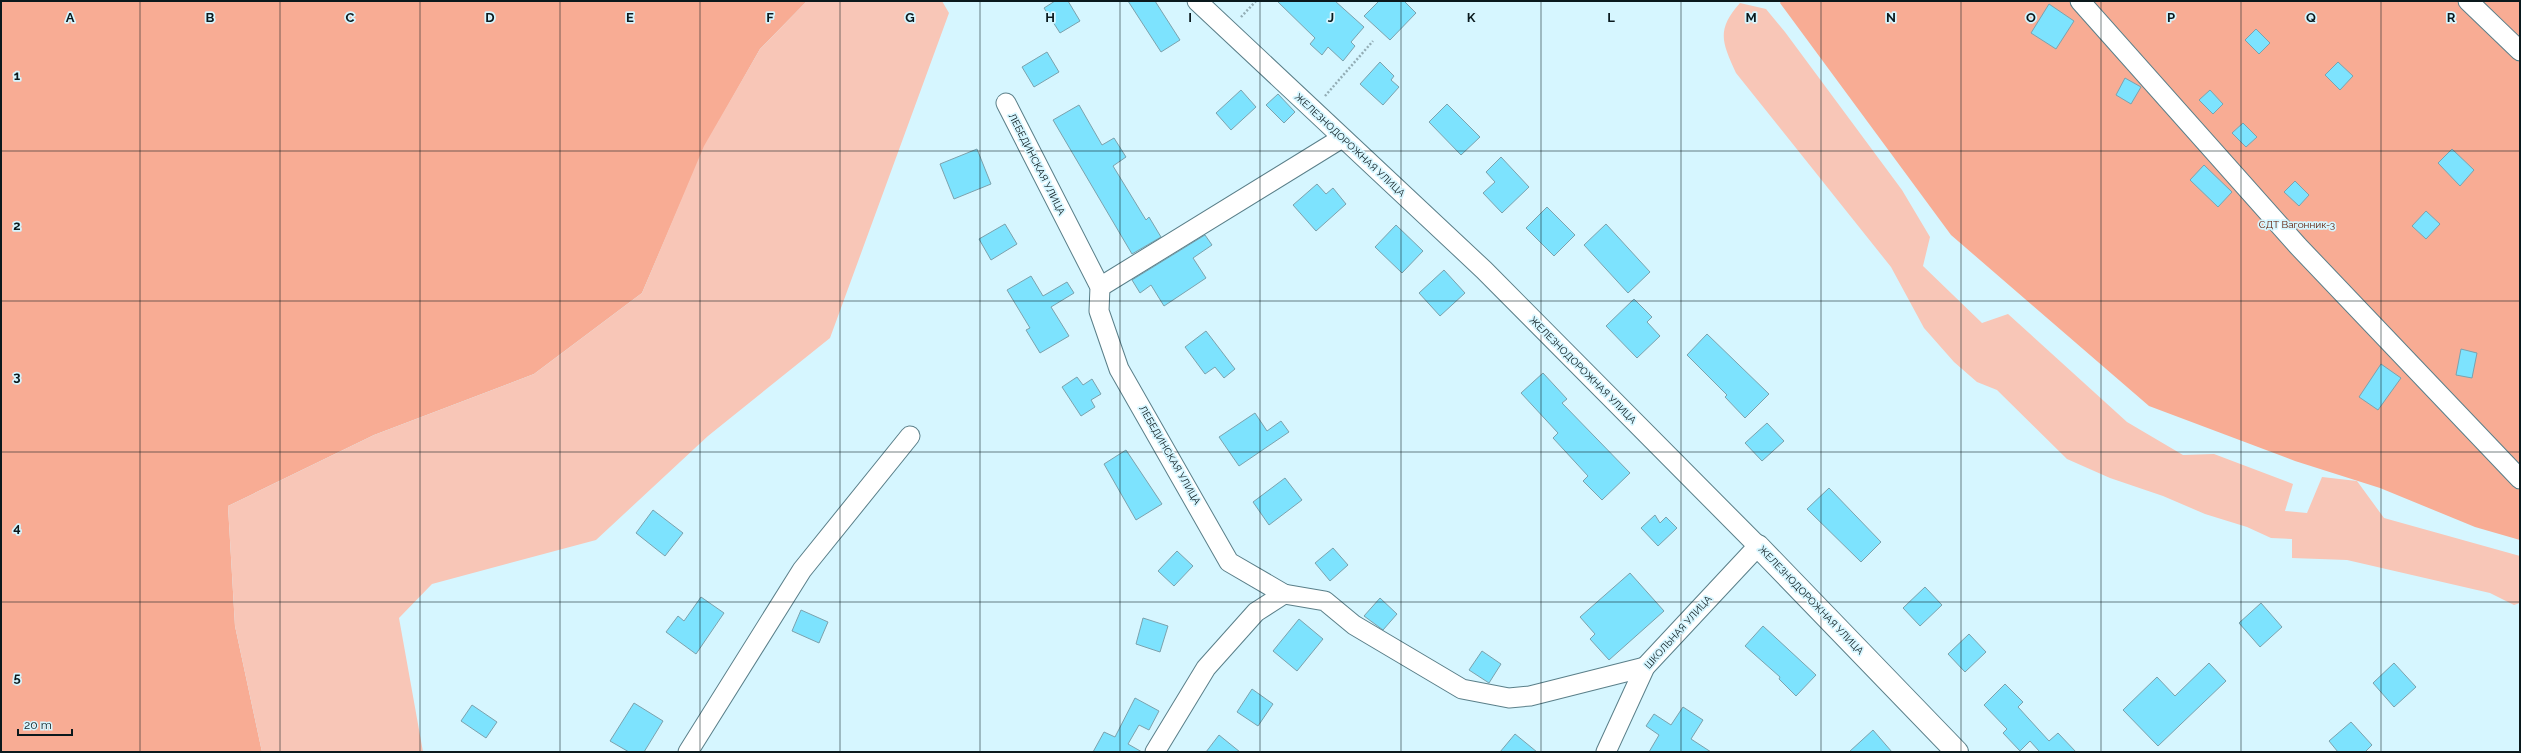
<svg xmlns="http://www.w3.org/2000/svg" width="2521" height="753" viewBox="0 0 2521 753" font-family="Raleway,sans-serif">
	<style>
		.green { fill: #f8ac94 }
		.water { fill: #f8c6b7 }
		.building { fill: #7de3fe; stroke: #7ca2ad }
		.lines { fill: none; stroke-linecap: round; stroke-linejoin: round }
		.street-casing { stroke: #5a7f89; stroke-width: 21 }
		.secondary-casing { stroke: #5a7f89; stroke-width: 24 }
		.path { stroke: #93adb5; stroke-width: 2.5; stroke-dasharray: 2 2; stroke-linecap: butt }
		.street { stroke: #fff; stroke-width: 19 }
		.secondary { stroke: #fff; stroke-width: 22 }
		.grid { fill: none; stroke: #0a191d; stroke-width: 1; stroke-opacity: 0.55 }
		.labels { text-anchor: middle; dominant-baseline: central; stroke-width: 3.5; stroke-linejoin: round; paint-order: stroke }
		.street-label { font-size: 10px; fill: #0a191d; stroke: #d6f6ff }
		.park-label { font-size: 10px; fill: #5d1800; stroke: #d6f6ff }
		.grid-label { font-size: 13px; text-anchor: middle; font-weight: bold; fill: #0a191d; stroke: #d6f6ff; stroke-width: 3.5; stroke-linejoin: round; paint-order: stroke }
	</style>
	<rect width="100%" height="100%" fill="#d6f6ff"/>
	<g class="green">
		<polygon points="1,1 807,1 760,49 705,146 642,293 534,374 374,435 228,506 235,626 262,752 1,752"/>
		<polygon points="1781,1 2520,1 2520,540 2475,527 2380,488 2295,461 2149,406 1951,235 1780,3"/>
	</g>
	<g class="water">
		<polygon points="807,1 942,1 949,13 830,338 708,436 596,540 432,584 399,618 423,752 262,752 235,626 228,506 374,435 534,374 642,293 704,146 760,49"/>
		<path d="M1740 3 1766 9 1785 32 1902 190 1930 237 1923 266 1982 323 2008 314 2127 422 2183 455 2214 454 2293 484 2285 511 2307 513 2322 477 2357 481 2384 518 2520 556V603L2514 605 2490 593 2347 560 2292 558V539L2271 538 2247 527 2205 514 2163 496 2110 478 2067 459 1997 390 1977 382 1954 362 1924 328 1891 267 1736 73C1722 42 1716 30 1740 3Z"/>
	</g>
	<g class="building">
		<polygon points="1055,1 1068,1 1080,21 1060,33 1044,8"/>
		<polygon points="1128,1 1155,1 1180,40 1161,52"/>
		<polygon points="1277,1 1335,1 1364,27 1351,42 1355,46 1343,61 1328,47 1322,55 1310,44 1315,38"/>
		<polygon points="1379,1 1404,1 1416,13 1390,40 1364,16"/>
		<polygon points="2049,4 2074,21 2056,49 2031,33"/>
		<polygon points="2256,29 2270,43 2259,54 2245,40"/>
		<polygon points="1047,52 1059,72 1034,87 1022,67"/>
		<polygon points="1380,62 1394,76 1391,80 1399,87 1383,105 1360,84"/>
		<polygon points="2338,62 2353,76 2340,90 2325,75"/>
		<polygon points="2125,78 2141,87 2131,104 2116,95"/>
		<polygon points="1241,90 1256,107 1231,130 1216,113"/>
		<polygon points="2210,90 2223,104 2213,114 2199,100"/>
		<polygon points="1278,94 1295,112 1284,123 1266,105"/>
		<polygon points="1447,104 1480,137 1461,155 1429,122"/>
		<polygon points="1079,105 1102,145 1114,138 1126,157 1113,166 1146,220 1149,217 1161,237 1132,254 1053,120"/>
		<polygon points="2243,123 2257,137 2246,147 2232,133"/>
		<polygon points="977,149 991,184 954,199 940,164"/>
		<polygon points="2452,149 2474,170 2460,186 2438,163"/>
		<polygon points="1501,157 1529,187 1502,213 1483,193 1495,182 1486,172"/>
		<polygon points="2204,165 2232,192 2218,207 2190,180"/>
		<polygon points="2295,181 2309,195 2299,206 2284,192"/>
		<polygon points="1317,184 1326,194 1333,188 1346,204 1316,231 1293,205"/>
		<polygon points="1547,207 1575,235 1554,256 1526,228"/>
		<polygon points="2426,211 2440,224 2426,239 2412,226"/>
		<polygon points="1005,224 1017,244 991,260 979,239"/>
		<polygon points="1606,224 1650,272 1628,293 1584,245"/>
		<polygon points="1396,225 1423,251 1402,273 1375,247"/>
		<polygon points="1205,235 1212,245 1193,258 1206,278 1164,306 1151,285 1140,293 1132,280"/>
		<polygon points="1444,270 1465,293 1440,316 1419,293"/>
		<polygon points="1031,276 1043,296 1067,282 1074,293 1051,307 1069,336 1040,353 1026,330 1030,328 1007,290"/>
		<polygon points="1634,299 1652,317 1647,322 1660,336 1637,358 1606,326"/>
		<polygon points="1206,331 1235,369 1224,378 1215,367 1205,374 1185,347"/>
		<polygon points="1707,334 1769,394 1745,418 1725,397 1727,395 1687,355"/>
		<polygon points="2461,349 2477,353 2472,378 2456,375"/>
		<polygon points="2381,364 2401,378 2378,410 2359,397"/>
		<polygon points="1543,373 1567,399 1562,403 1630,473 1602,500 1583,481 1588,476 1553,438 1558,433 1521,393"/>
		<polygon points="1077,377 1083,385 1092,379 1101,394 1091,400 1095,407 1081,416 1062,387"/>
		<polygon points="1255,413 1267,431 1281,421 1289,432 1239,466 1219,437"/>
		<polygon points="1767,423 1784,441 1762,461 1745,443"/>
		<polygon points="1126,450 1162,504 1136,520 1104,464"/>
		<polygon points="1285,478 1302,500 1269,525 1253,502"/>
		<polygon points="1829,488 1881,542 1861,562 1807,509"/>
		<polygon points="653,510 683,533 665,556 636,533"/>
		<polygon points="1655,515 1660,523 1666,517 1677,528 1658,546 1641,528"/>
		<polygon points="1333,548 1348,565 1330,581 1315,563"/>
		<polygon points="1177,551 1193,566 1174,586 1158,571"/>
		<polygon points="1630,573 1664,611 1609,660 1590,639 1595,634 1580,617"/>
		<polygon points="1925,587 1942,605 1920,626 1903,608"/>
		<polygon points="701,597 724,613 696,654 666,632 678,616 684,621"/>
		<polygon points="1380,598 1397,614 1383,630 1364,616"/>
		<polygon points="2261,603 2282,627 2260,647 2239,623"/>
		<polygon points="801,610 828,622 819,643 792,631"/>
		<polygon points="1143,618 1168,626 1160,652 1136,644"/>
		<polygon points="1299,619 1323,639 1297,671 1273,651"/>
		<polygon points="1763,626 1816,675 1796,696 1779,679 1780,677 1745,646"/>
		<polygon points="1969,634 1986,652 1965,672 1948,654"/>
		<polygon points="1482,651 1501,664 1489,683 1469,670"/>
		<polygon points="2209,663 2226,681 2158,746 2123,710 2157,677 2175,696"/>
		<polygon points="2394,663 2416,687 2394,707 2373,683"/>
		<polygon points="2005,684 2023,702 2018,707 2049,741 2058,733 2076,752 2038,752 2039,751 2030,741 2020,751 2003,733 2007,729 1984,705"/>
		<polygon points="1252,689 1273,704 1258,726 1237,712"/>
		<polygon points="1135,698 1159,711 1149,730 1139,725 1128,744 1142,752 1093,752 1104,732 1115,737"/>
		<polygon points="634,703 663,721 644,752 629,752 610,741"/>
		<polygon points="472,705 497,722 486,738 461,721"/>
		<polygon points="1683,707 1703,720 1691,739 1711,752 1649,752 1659,735 1646,726 1654,714 1671,725"/>
		<polygon points="2351,722 2372,745 2365,752 2338,752 2329,741"/>
		<polygon points="1873,730 1892,752 1849,752"/>
		<polygon points="1515,734 1537,752 1500,752"/>
		<polygon points="1219,735 1240,752 1206,752"/>
	</g>
	<g class="lines">
		<g class="street-casing">
			<g id="street">
				<polyline points="1197,1 1484,270 1758,546 1645,667 1606,752"/>
				<polyline points="2080,1 2298,246 2520,479"/>
				<polyline points="2468,1 2520,51"/>
				<polyline points="1006,103 1100,287 1099,311 1119,369 1229,562 1284,594 1256,612 1206,668 1155,752"/>
				<polyline points="1100,287 1342,138"/>
				<polyline points="1284,594 1325,601 1354,625 1462,689 1509,698 1530,696 1645,667"/>
				<polyline points="688,752 802,570 910,436"/>
			</g>
		</g>
		<g class="secondary-casing">
			<polyline id="secondary" points="1758,546 1957,752"/>
		</g>
		<g class="path">
			<polyline points="1241,17 1256,1"/>
			<polyline points="1325,96 1373,41"/>
		</g>
		<use href="#street" class="street"/>
		<use href="#secondary" class="secondary"/>
	</g>
	<path class="grid" d="M140 1V752M280 1V752M420 1V752M560 1V752M700 1V752M840 1V752M980 1V752M1120 1V752M1260 1V752M1401 1V752M1541 1V752M1681 1V752M1821 1V752M1961 1V752M2101 1V752M2241 1V752M2381 1V752M1 151H2520M1 301H2520M1 452H2520M1 602H2520"/>
	<g class="labels">
		<g class="street-label">
			<text transform="translate(1350 145) rotate(43)">ЖЕЛЕЗНОДОРОЖНАЯ УЛИЦА</text>
			<text transform="translate(1037 164) rotate(63)">ЛЕБЕДИНСКАЯ УЛИЦА</text>
			<text transform="translate(1583 370) rotate(45)">ЖЕЛЕЗНОДОРОЖНАЯ УЛИЦА</text>
			<text transform="translate(1170 455) rotate(60)">ЛЕБЕДИНСКАЯ УЛИЦА</text>
			<text transform="translate(1811 600) rotate(46)">ЖЕЛЕЗНОДОРОЖНАЯ УЛИЦА</text>
			<text transform="translate(1678 632) rotate(-48)">ШКОЛЬНАЯ УЛИЦА</text>
		</g>
		<g class="park-label">
			<text x="2297" y="224">СДТ Вагонник-3</text>
		</g>
	</g>
	<g class="grid-label">
		<text x="70" y="22">A</text>
		<text x="210" y="22">B</text>
		<text x="350" y="22">C</text>
		<text x="490" y="22">D</text>
		<text x="630" y="22">E</text>
		<text x="770" y="22">F</text>
		<text x="910" y="22">G</text>
		<text x="1050" y="22">H</text>
		<text x="1190" y="22">I</text>
		<text x="1331" y="22">J</text>
		<text x="1471" y="22">K</text>
		<text x="1611" y="22">L</text>
		<text x="1751" y="22">M</text>
		<text x="1891" y="22">N</text>
		<text x="2031" y="22">O</text>
		<text x="2171" y="22">P</text>
		<text x="2311" y="22">Q</text>
		<text x="2451" y="22">R</text>
		<text x="17" y="80">1</text>
		<text x="17" y="230">2</text>
		<text x="17" y="381">3</text>
		<text x="17" y="532">4</text>
		<text x="17" y="682">5</text>
	</g>
	<rect width="2521" height="753" fill="none" stroke="#0a191d" stroke-width="4"/>
	<path d="M18 729v6h54v-6" fill="none" stroke="#0a191d" stroke-width="2"/>
	<text x="24" y="729" font-size="12" fill="#0a191d" stroke="#d6f6ff" stroke-width="3" paint-order="stroke">20 m</text>
</svg>
